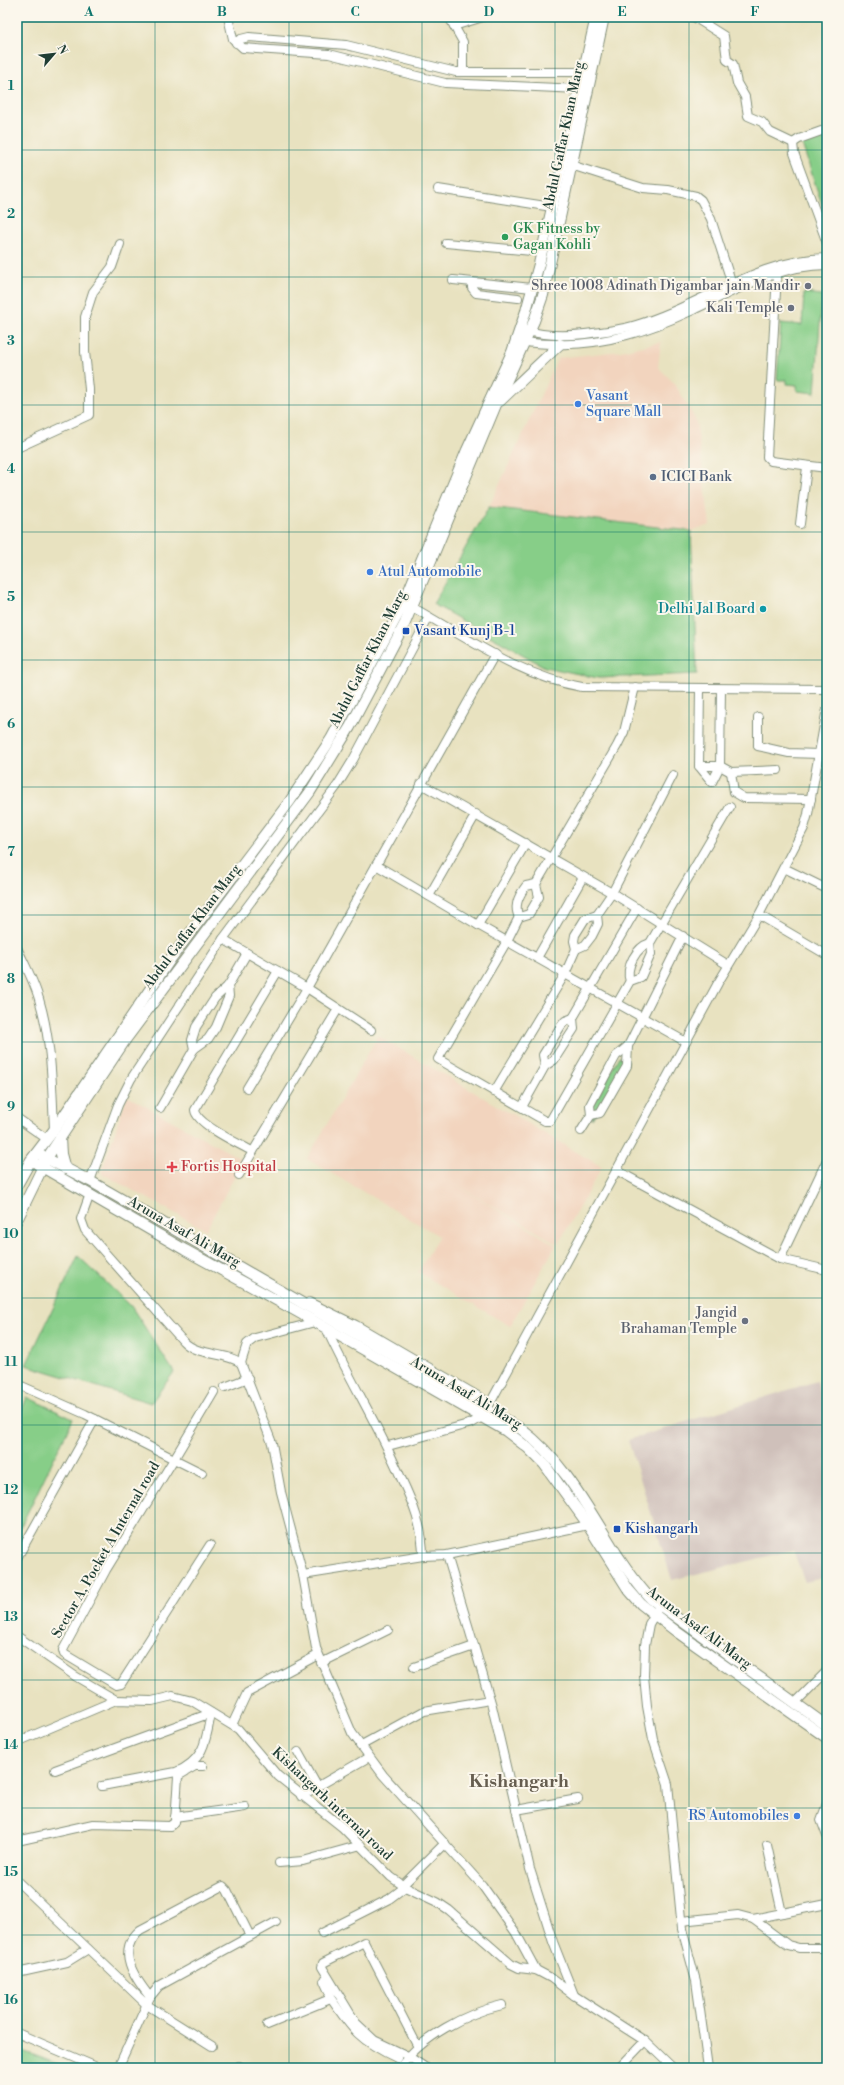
<svg xmlns="http://www.w3.org/2000/svg" width="844" height="2085" viewBox="0 0 844 2085" font-family="'Libre Bodoni',serif">
	<style>
		.built { fill: #f2d4be }
		.industrial { fill: #cfc0ba }
		.green { fill: #87ce88; stroke: #53865e }
		.lines { fill: none; stroke-linecap: round; stroke-linejoin: round }
		.minor-casing { stroke: #84907a; stroke-width: 10 }
		.major-casing { stroke: #84907a; stroke-width: 12 }
		.minor { stroke: #fff; stroke-width: 8 }
		.major { stroke: #fff; stroke-width: 10 }
		.grid { fill: none; stroke: #0f766e; stroke-width: 1; stroke-opacity: 0.55 }
		.leisure-dot { fill: #2e9e5b; stroke: #fbf7ec; stroke-width: 1.5 }
		.worship-dot { fill: #6b7280; stroke: #fbf7ec; stroke-width: 1.5 }
		.shop-dot { fill: #3f7fe0; stroke: #fbf7ec; stroke-width: 1.5 }
		.service-dot { fill: #5c6f8a; stroke: #fbf7ec; stroke-width: 1.5 }
		.culture-dot { fill: #0f9aa8; stroke: #fbf7ec; stroke-width: 1.5 }
		.transit-dot { fill: #1a4fb4; stroke: #fbf7ec; stroke-width: 1.5 }
		.health-dot { fill: #e0444e; stroke: #fbf7ec; stroke-width: 1.5 }
		.labels { text-anchor: middle; dominant-baseline: central; stroke-width: 4; stroke-linejoin: round; paint-order: stroke }
		.street-label { font-size: 14px; fill: #1f3d34; stroke: #fbf7ec }
		.leisure-label { font-size: 14px; fill: #27864d; stroke: #fbf7ec; text-anchor: start }
		.worship-label { font-size: 14px; fill: #5b616d; stroke: #fbf7ec; text-anchor: end }
		.shop-label { font-size: 14px; fill: #366cbe; stroke: #fbf7ec; text-anchor: start }
		.service-label { font-size: 14px; fill: #4e5e75; stroke: #fbf7ec; text-anchor: start }
		.culture-label { font-size: 14px; fill: #0d838f; stroke: #fbf7ec; text-anchor: end }
		.transit-label { font-size: 14px; fill: #164399; stroke: #fbf7ec; text-anchor: start }
		.health-label { font-size: 14px; fill: #be3a42; stroke: #fbf7ec; text-anchor: start }
		.district-label { font-size: 18px; font-weight: bold; fill: #665e50; stroke: #fbf7ec }
		.neatline { fill: none; stroke: #0f766e; stroke-width: 1.5 }
		.grid-label { font-size: 13px; text-anchor: middle; font-weight: bold; fill: #0f766e }
	</style>
	<rect width="100%" height="100%" fill="#fbf7ec"/>
	<filter id="ink" filterUnits="userSpaceOnUse"><feTurbulence type="fractalNoise" baseFrequency=".025" numOctaves="2"/><feDisplacementMap in="SourceGraphic" scale="8" xChannelSelector="R" yChannelSelector="G"/><feConvolveMatrix kernelMatrix="1 2 1 2 8 2 1 2 1" color-interpolation-filters="sRGB"/></filter>
	<filter id="wash" filterUnits="userSpaceOnUse"><feTurbulence type="fractalNoise" baseFrequency=".012" numOctaves="4" result="noise"/><feDisplacementMap in="SourceGraphic" scale="16" xChannelSelector="R" yChannelSelector="G"/><feGaussianBlur stdDeviation="0.9" result="paint"/><feColorMatrix in="noise" values="0 0 0 0 0 0 0 0 0 0 0 0 0 0 0 0 0 1.4 0 .05"/><feComposite in="paint" operator="in"/></filter>
	<g filter="url(#wash)">
		<rect width="100%" height="100%" fill="#e8e2c0"/>
		<g class="built">
			<polygon points="661,342 658,367 675,384 696,421 710,525 691,531 489,507 558,358 621,351"/>
			<polygon points="378,1036 602,1167 558,1244 443,1177 556,1245 510,1326 418,1272 439,1236 307,1159"/>
			<polygon points="127,1096 243,1160 206,1230 101,1173"/>
		</g>
		<polygon class="industrial" points="817,1381 827,1419 827,1577 805,1582 793,1550 672,1580 628,1440"/>
		<g class="green">
			<polygon points="827,135 827,220 801,141"/>
			<polygon points="804,293 822,295 815,393 797,391 797,385 787,384 787,380 777,380 781,323 802,325"/>
			<polygon points="489,507 691,531 697,674 598,678 545,667 433,604"/>
			<polygon points="619,1056 628,1062 592,1119 592,1107"/>
			<polygon points="78,1256 131,1306 174,1372 151,1403 26,1365"/>
			<polygon points="27,1397 73,1419 17,1534 17,1422"/>
			<polygon points="17,2049 69,2068 17,2068"/>
		</g>
	</g>
	<g filter="url(#ink)">
		<g class="lines">
			<g class="minor-casing">
				<g id="minor">
					<polyline points="228,17 233,39 243,48 329,54 445,83 579,89"/>
					<polyline points="449,17 463,42 463,72"/>
					<polyline points="694,17 724,36 727,60 733,64 737,83 745,97 748,116 762,122 770,132 793,143"/>
					<polyline points="454,26 483,17"/>
					<polyline points="236,43 241,39 249,37 346,45 456,72 583,72"/>
					<polyline points="793,143 794,153 827,243"/>
					<polyline points="793,143 799,139 827,129"/>
					<polyline points="571,165 643,188 668,190 696,196 701,200 711,219 733,287"/>
					<polyline points="438,189 552,207"/>
					<polyline points="446,243 542,252"/>
					<polyline points="777,273 767,457 771,461 827,468"/>
					<polyline points="453,280 532,288"/>
					<polyline points="472,282 472,288 476,293 518,298"/>
					<path d="M524 330C543 336 565 336 585 334 602 332 619 330 636 325 701 306 757 259 827 258"/>
					<path d="M521 340C531 345 545 343 556 344 604 346 650 330 693 310 736 290 779 265 827 265"/>
					<polyline points="17,448 89,415 89,389 85,352 85,317 93,292 112,267 120,244"/>
					<polyline points="800,524 807,467"/>
					<path d="M412 607C466 637 521 677 582 687L827 689"/>
					<polyline points="635,687 624,732 617,746 536,884 539,897 529,914 519,917 507,941 438,1059 545,1121 550,1121 630,981 641,977 651,954 650,943 730,807"/>
					<polyline points="700,688 699,766 712,782 720,766 721,689"/>
					<polyline points="758,717 758,746 789,753 819,754"/>
					<polyline points="699,766 720,766 731,772 778,770"/>
					<polyline points="731,772 734,792 744,798 811,799"/>
					<polyline points="421,784 612,893 728,965"/>
					<polyline points="376,865 478,925 686,1042"/>
					<polyline points="784,868 827,889"/>
					<polyline points="429,896 476,814"/>
					<polyline points="759,915 827,955"/>
					<path d="M519 917C513 906 519 895 526 886L536 884"/>
					<polyline points="478,925 526,843"/>
					<polyline points="223,939 307,988 371,1030"/>
					<path d="M17 948C25 965 34 981 39 999 52 1042 52 1086 54 1130"/>
					<polyline points="576,949 585,945 592,936 598,924 597,915 612,893 673,775"/>
					<polyline points="537,958 583,877"/>
					<path d="M630 981C625 968 636 947 650 943"/>
					<polyline points="194,1049 192,1040 196,1027 215,998 228,986 247,953"/>
					<polyline points="545,1066 543,1055 561,1026 565,1021 573,1018"/>
					<polyline points="247,1088 307,988 495,654"/>
					<polyline points="494,1092 565,974 576,949 574,941 575,935 585,919 597,915"/>
					<polyline points="522,1107 545,1066 554,1060 570,1035 574,1029 573,1018 637,908"/>
					<polyline points="160,1108 194,1049 208,1039 216,1027 229,996 228,986"/>
					<polyline points="591,1115 600,1113 627,1066 628,1046"/>
					<polyline points="17,1118 47,1139"/>
					<polyline points="581,1131 591,1115 590,1105 609,1069 616,1056 628,1046 683,936"/>
					<path d="M252 1151C239 1144 196 1124 195 1110L278 971"/>
					<polyline points="616,1170 780,1259 827,1270"/>
					<polyline points="239,1175 338,1009"/>
					<polyline points="90,1181 118,1105 131,1079 223,939 337,786 353,760 429,617"/>
					<path d="M90 1194 81 1219 85 1230 183 1341C198 1357 224 1351 241 1363L272 1443 281 1492 303 1575 316 1648 352 1733 383 1775 482 1885 516 1933 536 1970"/>
					<polyline points="780,1259 827,1160"/>
					<polyline points="309,1302 356,1325 490,1403"/>
					<polyline points="241,1363 247,1344 255,1338 315,1322"/>
					<polyline points="17,1384 85,1414 174,1459 106,1570 63,1650 64,1654 116,1685 121,1684 210,1545"/>
					<polyline points="225,1387 248,1378"/>
					<polyline points="388,1446 472,1423 482,1417 487,1409 718,983 759,915 804,828 808,814 827,709"/>
					<polyline points="202,1473 174,1459 214,1392"/>
					<polyline points="447,1555 492,1706 530,1869 553,1942 574,1995"/>
					<polyline points="423,1556 447,1555 588,1525"/>
					<polyline points="17,1558 95,1419"/>
					<path d="M303 1575 423 1556C423 1528 413 1503 401 1478 379 1426 349 1379 326 1328"/>
					<polyline points="657,1610 649,1624 645,1645 644,1676 647,1706 653,1739 668,1784 682,1929 696,1981 708,2068"/>
					<polyline points="17,1636 75,1676 116,1700"/>
					<polyline points="321,1663 388,1630"/>
					<polyline points="414,1667 474,1646"/>
					<polyline points="795,1703 827,1671"/>
					<polyline points="232,1725 247,1693 318,1655"/>
					<polyline points="17,1742 116,1700 152,1701 173,1696 192,1701 238,1729 278,1776 342,1827 391,1877 405,1887 437,1902 449,1910 511,1964 519,1968 536,1970 551,1978 575,1996 645,2041 673,2068"/>
					<polyline points="360,1746 424,1711 490,1700"/>
					<polyline points="298,1752 317,1786"/>
					<polyline points="55,1770 211,1713"/>
					<path d="M102 1786 176 1772C205 1760 206 1740 211 1713"/>
					<polyline points="301,1796 369,1757"/>
					<polyline points="827,1804 821,1820 827,1836"/>
					<polyline points="516,1810 578,1799"/>
					<polyline points="175,1817 245,1807"/>
					<polyline points="17,1841 93,1824 170,1826 175,1822 178,1776 195,1766 203,1766"/>
					<polyline points="767,1845 782,1913"/>
					<polyline points="279,1863 303,1861 361,1845"/>
					<polyline points="17,1881 147,2005 212,2046"/>
					<polyline points="403,1885 445,1843"/>
					<polyline points="753,1919 788,1945 799,1948 827,1948"/>
					<polyline points="681,1921 738,1915 753,1919 827,1904"/>
					<polyline points="322,1933 389,1899 405,1887"/>
					<polyline points="17,1973 67,1962 88,1949"/>
					<path d="M150 1997C135 1978 115 1951 140 1930L223 1886 227 1890 250 1936"/>
					<path d="M330 1997C352 2030 360 2041 397 2058"/>
					<polyline points="267,2025 328,2000 330,1994 324,1981"/>
					<polyline points="17,2033 99,2068"/>
					<polyline points="418,2047 364,1942 323,1963 322,1967 356,2023 374,2040 408,2056 426,2068"/>
					<polyline points="239,2066 242,2068"/>
					<polyline points="118,2068 150,1997 159,1986 276,1922"/>
					<path d="M400 2068C420 2037 467 2013 502 2005"/>
					<polyline points="619,2068 645,2041"/>
				</g>
			</g>
			<g class="major-casing">
				<g id="major">
					<polyline points="500,401 560,344"/>
					<polyline points="60,1138 61,1154 65,1169"/>
					<path d="M42 1156 90 1181 521 1429C563 1460 589 1510 616 1553 627 1569 637 1585 651 1599L827 1726"/>
					<polyline points="37,1164 185,1250 298,1312 506,1431 528,1448 544,1464 584,1519 628,1589 641,1604 677,1632 827,1738"/>
					<polyline points="17,1185 31,1160 54,1130 172,957 290,801 331,739 402,607 467,450 512,352 526,311 539,264 596,17"/>
					<polyline points="17,1220 47,1158 126,1039 310,792 350,727 405,623 498,400 534,321 543,295 604,17"/>
				</g>
			</g>
			<use href="#minor" class="minor"/>
			<use href="#major" class="major"/>
		</g>
	</g>
	<path class="grid" d="M155 17V2068M289 17V2068M422 17V2068M555 17V2068M689 17V2068M17 150H827M17 277H827M17 405H827M17 532H827M17 660H827M17 787H827M17 915H827M17 1042H827M17 1170H827M17 1298H827M17 1425H827M17 1553H827M17 1680H827M17 1808H827M17 1935H827"/>
	<circle class="leisure-dot" cx="505" cy="237" r="4"/>
	<g class="worship-dot">
		<circle cx="808" cy="286" r="4"/>
		<circle cx="791" cy="308" r="4"/>
		<circle cx="745" cy="1321" r="4"/>
	</g>
	<g class="shop-dot">
		<circle cx="578" cy="404" r="4"/>
		<circle cx="370" cy="572" r="4"/>
		<circle cx="797" cy="1816" r="4"/>
	</g>
	<circle class="service-dot" cx="653" cy="477" r="4"/>
	<circle class="culture-dot" cx="763" cy="609" r="4"/>
	<g class="transit-dot">
		<rect x="402" y="627" width="8" height="8" rx="2"/>
		<rect x="613" y="1525" width="8" height="8" rx="2"/>
	</g>
	<path class="health-dot" d="M170 1161h4v4h4v4h-4v4h-4v-4h-4v-4h4z"/>
	<g class="labels">
		<g class="street-label">
			<text transform="translate(564 136) rotate(-78)">Abdul Gaffar Khan Marg</text>
			<text transform="translate(368 659) rotate(-63)">Abdul Gaffar Khan Marg</text>
			<text transform="translate(192 927) rotate(-53)">Abdul Gaffar Khan Marg</text>
			<text transform="translate(184 1232) rotate(30)">Aruna Asaf Ali Marg</text>
			<text transform="translate(466 1393) rotate(31)">Aruna Asaf Ali Marg</text>
			<text transform="translate(106 1550) rotate(-60)">Sector A, Pocket A Internal road</text>
			<text transform="translate(699 1628) rotate(37)">Aruna Asaf Ali Marg</text>
			<text transform="translate(332 1804) rotate(43)">Kishangarh internal road</text>
		</g>
		<g class="leisure-label">
			<text x="513" y="229">GK Fitness by<tspan x="513" dy="16">Gagan Kohli</tspan></text>
		</g>
		<g class="worship-label">
			<text x="800" y="286">Shree 1008 Adinath Digambar jain Mandir</text>
			<text x="783" y="308">Kali Temple</text>
			<text x="737" y="1313">Jangid<tspan x="737" dy="16">Brahaman Temple</tspan></text>
		</g>
		<g class="shop-label">
			<text x="586" y="396">Vasant<tspan x="586" dy="16">Square Mall</tspan></text>
			<text x="378" y="572">Atul Automobile</text>
			<text x="789" y="1816" text-anchor="end">RS Automobiles</text>
		</g>
		<g class="service-label">
			<text x="661" y="477">ICICI Bank</text>
		</g>
		<g class="culture-label">
			<text x="755" y="609">Delhi Jal Board</text>
		</g>
		<g class="transit-label">
			<text x="414" y="631">Vasant Kunj B-1</text>
			<text x="625" y="1529">Kishangarh</text>
		</g>
		<g class="health-label">
			<text x="181" y="1167">Fortis Hospital</text>
		</g>
		<g class="district-label">
			<text x="519" y="1781">Kishangarh</text>
		</g>
	</g>
	<rect width="844" height="2085" fill="none" stroke="#fbf7ec" stroke-width="44"/>
	<g transform="translate(54 54) rotate(62)" stroke="#fbf7ec" stroke-width="3" paint-order="stroke">
	<path d="M0-3L7 15L0 10L-7 15Z" fill="#1f3d34"/>
	<text y="-6" font-size="11" font-weight="bold" text-anchor="middle" fill="#1f3d34">N</text>
	</g>
	<rect x="22" y="22" width="800" height="2041" class="neatline"/>
	<g class="grid-label">
		<text x="89" y="16">A</text>
		<text x="222" y="16">B</text>
		<text x="355" y="16">C</text>
		<text x="489" y="16">D</text>
		<text x="622" y="16">E</text>
		<text x="755" y="16">F</text>
		<text x="11" y="90">1</text>
		<text x="11" y="218">2</text>
		<text x="11" y="345">3</text>
		<text x="11" y="473">4</text>
		<text x="11" y="601">5</text>
		<text x="11" y="728">6</text>
		<text x="11" y="856">7</text>
		<text x="11" y="983">8</text>
		<text x="11" y="1111">9</text>
		<text x="11" y="1238">10</text>
		<text x="11" y="1366">11</text>
		<text x="11" y="1494">12</text>
		<text x="11" y="1621">13</text>
		<text x="11" y="1749">14</text>
		<text x="11" y="1876">15</text>
		<text x="11" y="2004">16</text>
	</g>
</svg>
